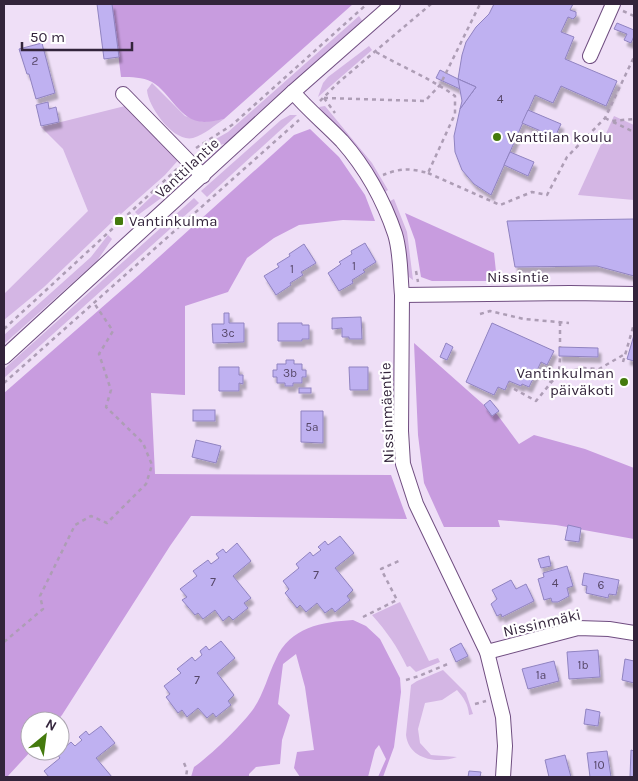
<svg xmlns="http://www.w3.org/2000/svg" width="638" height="781" viewBox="0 0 638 781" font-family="Karla,sans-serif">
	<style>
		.green { fill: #d4b6e4 }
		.forest { fill: #c89cdf }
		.building { fill: #bfb1f1; stroke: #9083c0; filter: url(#shadow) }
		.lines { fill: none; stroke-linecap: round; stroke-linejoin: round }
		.minor-casing { stroke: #704e81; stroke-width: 16 }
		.path { stroke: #ad9db5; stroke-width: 2.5; stroke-dasharray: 4 4; stroke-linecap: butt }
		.minor { stroke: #fff; stroke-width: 14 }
		.poi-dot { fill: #447a0d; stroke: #fff; stroke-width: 2 }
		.labels { text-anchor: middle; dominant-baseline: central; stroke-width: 4.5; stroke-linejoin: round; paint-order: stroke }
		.number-label { font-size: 12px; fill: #564768 }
		.poi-label { font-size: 15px; fill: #33243b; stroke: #fff; text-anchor: start }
		.street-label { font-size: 15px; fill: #33243b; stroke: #fff }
	</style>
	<defs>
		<filter id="shadow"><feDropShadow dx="3" dy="5.5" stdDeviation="1" flood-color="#0004"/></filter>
	</defs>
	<rect width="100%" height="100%" fill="#efdff7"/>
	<g class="green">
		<polygon points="359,16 363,22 229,143 219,145 207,144 228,132"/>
		<polygon points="369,46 372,50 318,97 323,83 328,77"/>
		<path d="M152 83 185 116 203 122 224 119C215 125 204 135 193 138 174 143 148 107 147 90Z"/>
		<polygon points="125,106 181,157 165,175 121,214 119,213 111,220 112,222 44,287 4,320 4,294 88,211 63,149 41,127"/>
		<polygon points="325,106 372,163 388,190 385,192 368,165 321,110 319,107"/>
		<polygon points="290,115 297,115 207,197 201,191 281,120"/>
		<polygon points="614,116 634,125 634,200 578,195"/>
		<polygon points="175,178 179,181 179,185 138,215 135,212 170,179"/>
		<polygon points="194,198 199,203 4,378 4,369"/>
		<polygon points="394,199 407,232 413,280 409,277 407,271 400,228 390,201"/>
		<polygon points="108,235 112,239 97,261 4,344 4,335 91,257"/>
		<path d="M400 602 429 661 438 658 440 662 416 672 410 666 407 667C397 646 387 632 372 615Z"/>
		<path d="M443 670 466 693 473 714 469 715C468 704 464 698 457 690L442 700 425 703 418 729 420 743 431 755 457 757C438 764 409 760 406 735L411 685 417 681Z"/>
	</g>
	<g class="forest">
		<path d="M112 4H353L224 119C218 120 210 122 204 122 179 121 171 93 152 82 142 77 132 77 121 77Z"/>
		<polygon points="310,129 339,157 365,195 375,221 343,220 299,225 274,238 247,258 228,292 185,306 185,395 151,393 155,474 391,475 407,519 191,516 170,546 62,715 57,721 30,721 31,751 7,777 4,777 4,393 139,275 294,135"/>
		<polygon points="405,213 494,253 497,281 432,281 421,277 415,240"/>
		<polygon points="414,343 484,405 492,416 496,413 519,444 534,435 585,449 634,468 634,539 556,525 498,520 500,527 444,527 424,483 418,435"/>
		<path d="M353 620 366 626 380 639 400 678 401 692 394 747 383 777H378L386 759 379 745 375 750 368 777H300L294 768 297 752 314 750 305 687 296 654 283 664 278 704 290 715 282 740 280 764 256 767 249 774V777H191L194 767C209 757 244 723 254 708 264 693 268 675 276 659 290 627 322 622 353 620Z"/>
	</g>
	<g class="building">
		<polygon points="97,4 112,4 119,57 104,59"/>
		<polygon points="494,4 573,4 570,10 576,12 576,16 573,19 568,17 561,32 574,37 565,59 617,81 606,106 561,86 553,103 535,95 491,195 474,184 462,170 455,152 454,136 460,109 476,87 458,79 462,55 466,42 476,27 489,14"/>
		<polygon points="617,23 634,30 634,36 631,43 624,40 627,34 614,29"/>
		<polygon points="42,43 55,93 36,99 29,74 27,74 19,49"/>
		<polygon points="440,70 458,79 476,87 471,94 436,78"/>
		<polygon points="458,79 476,87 460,109 462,101"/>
		<polygon points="48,102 49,109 56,107 59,122 41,126 36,105"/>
		<polygon points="528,110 561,124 555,137 522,123"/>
		<polygon points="510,152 534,162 528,176 504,165"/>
		<polygon points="634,219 634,276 597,266 515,267 507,221"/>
		<polygon points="365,243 376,262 363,270 365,272 352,280 353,283 339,291 328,273 341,264 339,262 352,254 351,251"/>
		<polygon points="304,244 316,263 301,272 303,275 290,283 291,285 276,295 264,276 279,267 277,264 290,256 289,254"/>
		<polygon points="224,313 229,313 229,323 244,323 244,342 213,343 212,324 224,324"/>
		<polygon points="361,317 362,339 349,339 349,337 342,337 342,328 332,329 332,318"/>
		<polygon points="278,323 302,323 302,325 309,325 309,339 302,339 302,341 278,341"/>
		<polygon points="492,323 554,351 547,365 541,362 529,387 522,384 521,386 509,381 505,390 498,387 494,395 466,382"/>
		<polygon points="634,335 634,361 627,359"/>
		<polygon points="446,343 453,347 447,360 440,357"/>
		<polygon points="559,347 598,348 598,357 559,356"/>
		<polygon points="286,360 294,360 294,364 302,364 302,370 306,370 306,377 302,377 302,383 293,383 293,386 285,386 285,383 277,383 277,377 273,377 273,370 277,370 277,364 286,364"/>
		<polygon points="219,367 239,367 239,375 243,375 243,384 239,383 239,391 219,391"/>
		<polygon points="349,367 368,367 368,390 350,390"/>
		<rect x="299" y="388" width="12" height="5"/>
		<polygon points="490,400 499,411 492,416 484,405"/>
		<rect x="193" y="410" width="22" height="11"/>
		<polygon points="301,411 323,411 323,443 301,442"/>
		<polygon points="196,440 221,446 216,463 192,457"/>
		<polygon points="568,525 581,528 579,542 565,540"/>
		<polygon points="340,536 354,553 335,568 353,590 347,596 350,600 335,612 332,608 325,613 317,603 306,612 300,605 297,608 285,593 289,589 283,581 299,568 296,564 310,552 313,556 321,550 318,547 325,541 328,545"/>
		<polygon points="237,543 251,561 233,576 251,598 244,603 248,608 233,620 229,616 223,621 215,610 203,619 198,613 195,615 182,600 187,597 180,589 197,576 193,571 208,560 211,564 219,558 216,554 223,549 226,553"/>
		<polygon points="549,556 551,566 541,568 538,559"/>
		<polygon points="567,566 573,586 567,588 569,596 558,602 552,602 551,598 544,600 538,579 544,577 543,573"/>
		<polygon points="584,573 619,580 616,595 609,594 608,598 586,593 587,586 582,585"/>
		<polygon points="511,580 516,589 526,584 534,601 502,617 501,614 497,616 491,604 497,599 492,590"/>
		<polygon points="221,641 235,658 217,673 234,695 228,701 231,705 216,717 213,713 207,718 198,708 187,717 182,710 178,713 166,697 170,694 164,686 181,673 177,669 192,657 195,661 202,655 200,651 206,646 209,650"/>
		<polygon points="461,643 468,656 456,662 450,649"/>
		<polygon points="598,650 600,677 569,679 567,652"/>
		<polygon points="625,659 634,661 634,683 622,680"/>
		<polygon points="554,661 559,681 528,689 522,669"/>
		<polygon points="586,709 600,712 598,726 584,724"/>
		<polygon points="101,726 115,743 96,758 112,777 49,777 44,771 60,758 57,754 71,742 75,746 82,740 79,737 86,731 89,735"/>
		<polygon points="631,750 634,751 634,777 630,777"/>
		<polygon points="607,751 611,777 590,777 587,753"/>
		<polygon points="565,755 571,777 549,777 545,760"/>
		<polygon points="469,771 481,772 480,777 468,777"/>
	</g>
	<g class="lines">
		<g class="minor-casing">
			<g id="minor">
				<polyline points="590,56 613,4"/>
				<path d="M293 92C308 110 326 124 342 141 365 167 384 201 395 234 401 253 400 275 402 295L401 431 403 464 416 504 487 652 503 717 505 746 503 777"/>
				<polyline points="123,94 203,176"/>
				<polyline points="402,295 570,293 634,294"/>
				<polyline points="4,357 293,92 393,4"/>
				<polyline points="487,652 578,628 609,629 634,633"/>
			</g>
		</g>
		<g class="path">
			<polyline points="623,11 634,16"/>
			<path d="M376 52C402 67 430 78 455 96V114L428 173C409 168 401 168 383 175"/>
			<polyline points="324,98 335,113"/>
			<polyline points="324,98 425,101 440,85 480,4"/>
			<polyline points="320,101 339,82 431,4"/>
			<polyline points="605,118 611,121 634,119"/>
			<polyline points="613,122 634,132"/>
			<polyline points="196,148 232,125 367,4"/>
			<polyline points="428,173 500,205 532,192 547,195 567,157 605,118 634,57"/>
			<polyline points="416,271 418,282"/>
			<polyline points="480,314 490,311 524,319 569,323"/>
			<polyline points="560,322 560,347"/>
			<polyline points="4,329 177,169"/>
			<polyline points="623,362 634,324"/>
			<polyline points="559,373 584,368 599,369 625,354"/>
			<polyline points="535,374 551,382"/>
			<polyline points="4,383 299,120"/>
			<polyline points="507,385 536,401 559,373 560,356"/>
			<polyline points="363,617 397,600 381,569 401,560"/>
			<polyline points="4,642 43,609 40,596 75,525 91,516 107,523 146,484 152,465 143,443 106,407 111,390 99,354 113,331 94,303"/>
			<polyline points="406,680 419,676 450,663"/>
			<polyline points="475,704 486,701"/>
			<polyline points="184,763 187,770 186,777"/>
		</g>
		<use href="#minor" class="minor"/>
	</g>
	<g class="poi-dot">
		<circle cx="497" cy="137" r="5"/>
		<rect x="114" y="216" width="10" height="10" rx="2.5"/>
		<circle cx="624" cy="382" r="5"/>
	</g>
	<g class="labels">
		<g class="number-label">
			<text x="35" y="61">2</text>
			<text x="500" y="99">4</text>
			<text x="354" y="266">1</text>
			<text x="292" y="269">1</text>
			<text x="228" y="333">3c</text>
			<text x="290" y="373">3b</text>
			<text x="312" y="427">5a</text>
			<text x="316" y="575">7</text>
			<text x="213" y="582">7</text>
			<text x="555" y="583">4</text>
			<text x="601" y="585">6</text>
			<text x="583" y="665">1b</text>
			<text x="541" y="675">1a</text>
			<text x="197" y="680">7</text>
			<text x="599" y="765">10</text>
		</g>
		<g class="poi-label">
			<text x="507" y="137">Vanttilan koulu</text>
			<text x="129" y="221">Vantinkulma</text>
			<text x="614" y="373" text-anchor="end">Vantinkulman<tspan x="614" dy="17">päiväkoti</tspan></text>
		</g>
		<g class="street-label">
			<text transform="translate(187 168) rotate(-43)">Vanttilantie</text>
			<text x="518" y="277">Nissintie</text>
			<text transform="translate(387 413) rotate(-92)">Nissinmäentie</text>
			<text transform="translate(542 623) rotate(-13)">Nissinmäki</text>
		</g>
	</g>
	<rect width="638" height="781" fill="none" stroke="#33243b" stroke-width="10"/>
	<g transform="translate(45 736) rotate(29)"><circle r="24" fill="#ffffff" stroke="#ada7b1"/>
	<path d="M0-4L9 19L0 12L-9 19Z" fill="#447a0d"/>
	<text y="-8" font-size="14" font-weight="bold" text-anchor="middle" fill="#33243b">N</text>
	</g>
	<path d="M22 42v8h110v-8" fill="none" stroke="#33243b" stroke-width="2.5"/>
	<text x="30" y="42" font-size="15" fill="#33243b" stroke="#ffffff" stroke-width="4" paint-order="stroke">50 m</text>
</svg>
